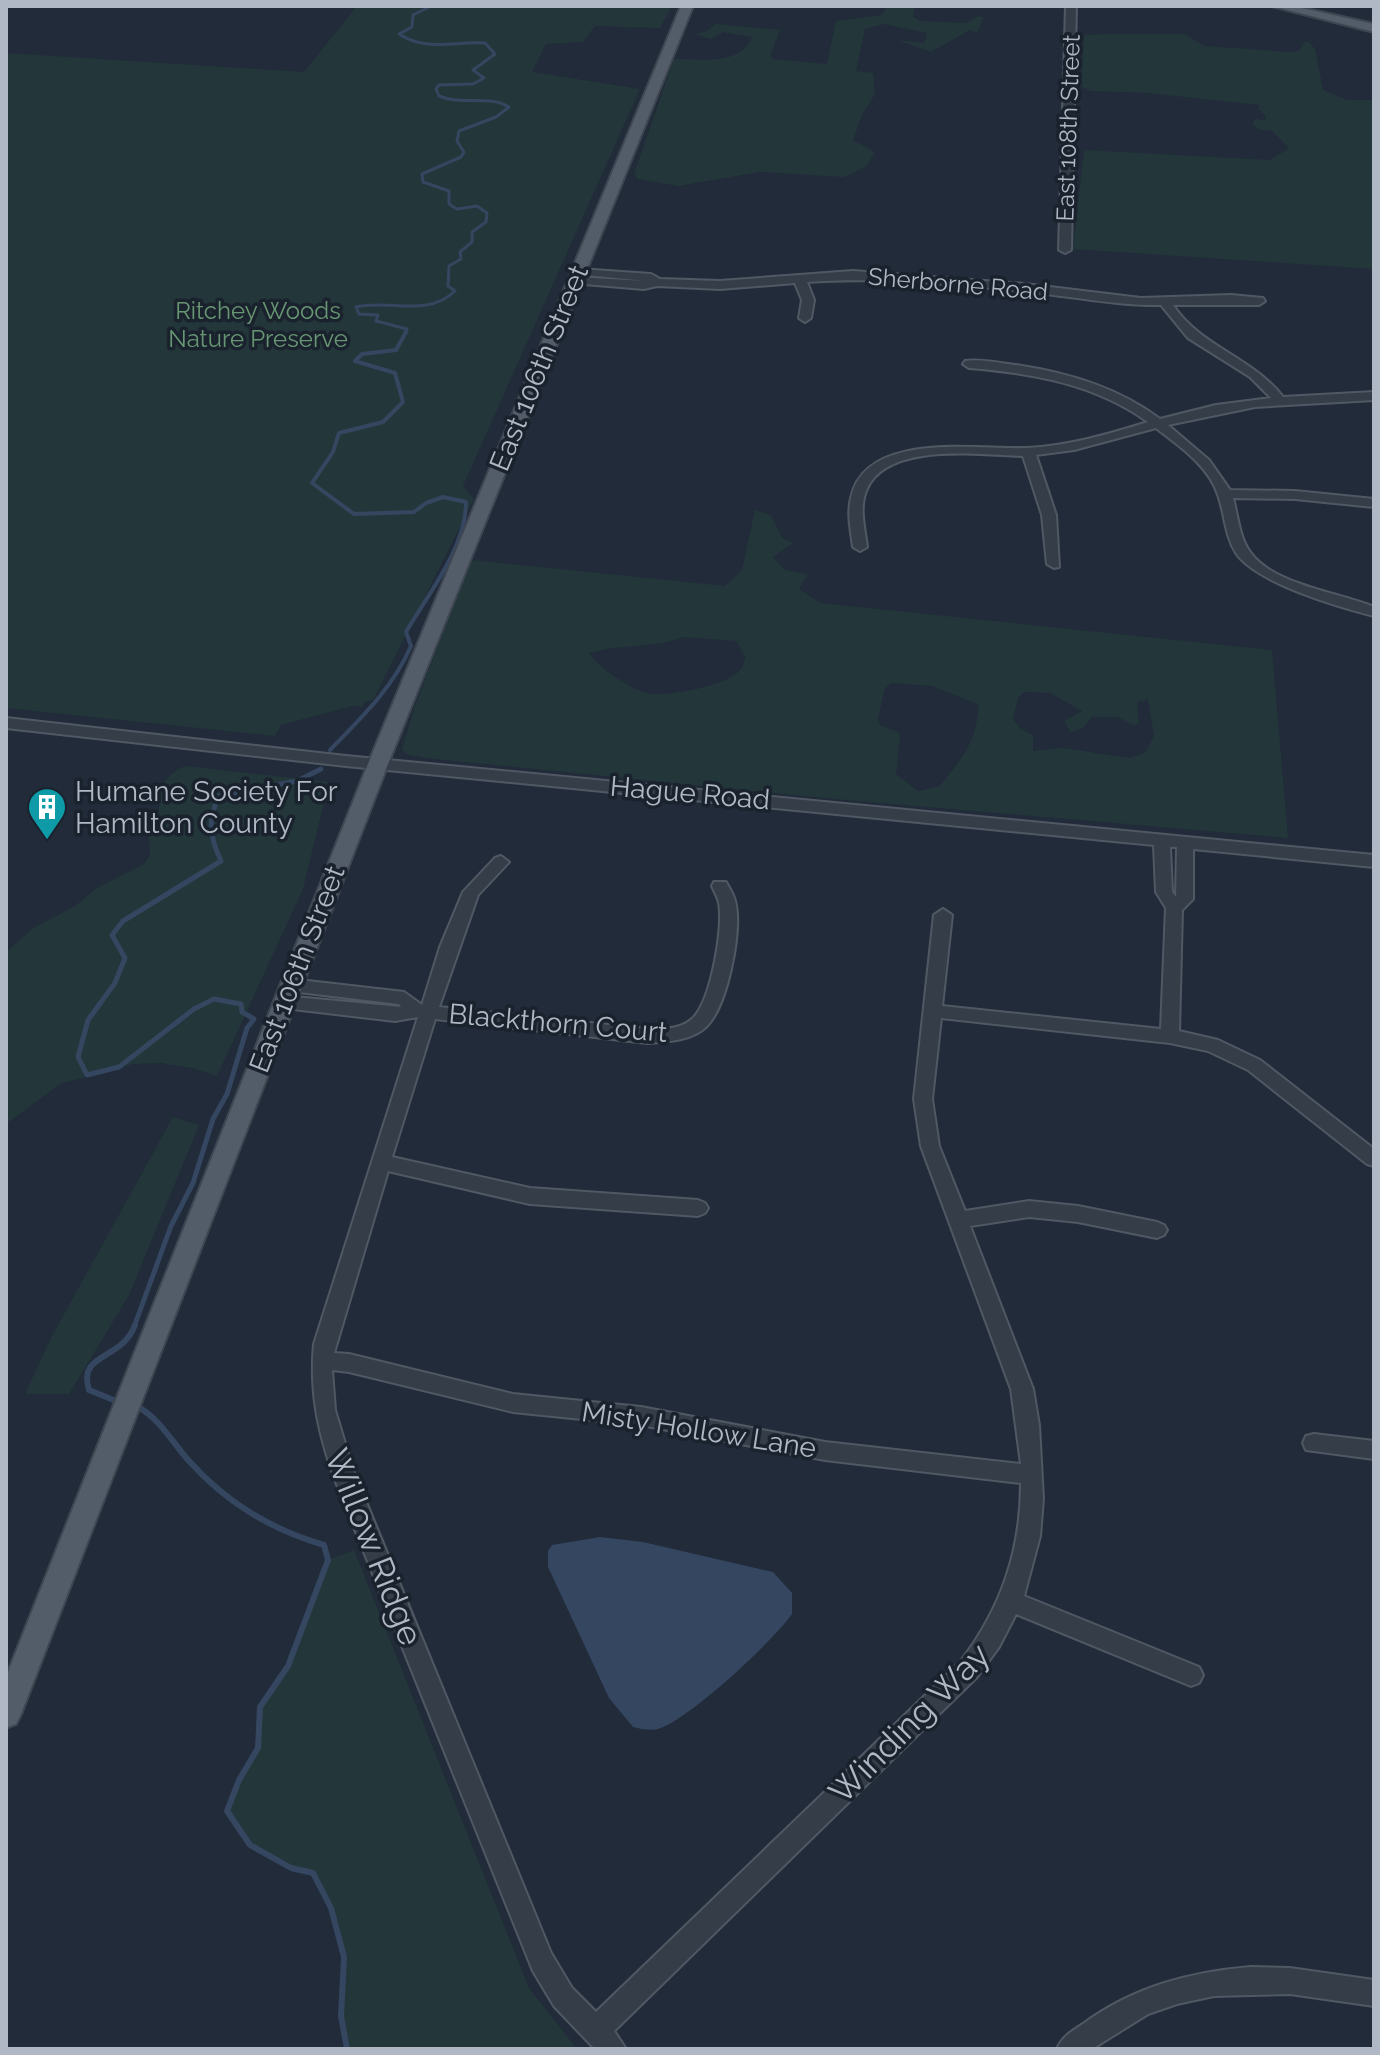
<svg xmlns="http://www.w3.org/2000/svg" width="1380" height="2055" viewBox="0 0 1380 2055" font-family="Raleway,sans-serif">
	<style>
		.green { fill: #23373a; fill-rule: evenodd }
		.water { fill: #354660 }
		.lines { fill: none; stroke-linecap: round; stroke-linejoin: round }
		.stream-far3 { stroke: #354660; stroke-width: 3 }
		.stream-far2 { stroke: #354660; stroke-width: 4 }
		.stream-far1 { stroke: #354660; stroke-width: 5 }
		.stream { stroke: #354660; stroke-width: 6 }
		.minor-casing { stroke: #505864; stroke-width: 4 }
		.major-casing { stroke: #3e4652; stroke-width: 4 }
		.minor { fill: #353d49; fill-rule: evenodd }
		.major { fill: #535c69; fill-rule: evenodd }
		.labels { text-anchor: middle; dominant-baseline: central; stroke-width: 7; stroke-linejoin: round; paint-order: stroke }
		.far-street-label { font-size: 24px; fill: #b0b8c5; stroke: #1a222e }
		.far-park-label { font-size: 24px; fill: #679672; stroke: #1a222e }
		.street-label { font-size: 28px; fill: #b0b8c5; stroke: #1a222e }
		.poi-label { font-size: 28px; fill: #b0b8c5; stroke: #1a222e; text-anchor: start }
		.near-street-label { font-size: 34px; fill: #b0b8c5; stroke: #1a222e }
	</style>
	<rect width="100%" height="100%" fill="#212b39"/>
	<g class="green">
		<polygon points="357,6 672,6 660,28 595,26 583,42 546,44 532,72 640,89 463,486 474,499 373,700 365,702 362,707 352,706 281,725 275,736 6,708 6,53 304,72"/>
		<path d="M886 6H915L913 17 920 21 966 23 976 17H984L977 33 970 30 931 52 898 40 924 43 927 33 884 24 865 29 856 71 873 73 875 94 862 115 853 140 875 152 866 167 844 177 760 172 678 186 638 179 634 174 674 59C702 59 740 66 752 37L723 32 710 39 695 34 707 31 716 24 780 30 770 56 773 59 827 64 836 21 882 15Z"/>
		<polygon points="1107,34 1184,34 1205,46 1289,52 1299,51 1304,42 1309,42 1315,49 1323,90 1347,100 1374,100 1374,269 1073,249 1084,150 1270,160 1289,148 1272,131 1261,130 1253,125 1254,119 1264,120 1266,117 1258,108 1260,105 1148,93 1091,91 1081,86 1084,35"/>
		<path d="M755 510 771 515 782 538 793 543 773 557 785 570 808 574 799 589 820 603 1272 650 1288 838 824 798 425 758 406 754 402 749 415 706 471 560 725 586 742 570ZM684 637 736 641 745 657C745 659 743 667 741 669 730 685 670 696 651 694 634 692 597 667 589 653 620 644 655 648 684 637ZM892 683 932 686 979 705C975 745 964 755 940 786L918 791 896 774 900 736 898 732 880 725 878 719 885 688ZM1024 692 1050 693 1082 711 1064 721 1071 733 1084 727 1092 717H1118L1134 726 1139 723 1137 702 1148 699 1154 736 1145 753 1130 758 1062 748 1033 751V735L1021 729 1013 719 1018 698Z"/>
		<path d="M185 766 329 782 303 889 217 1076 192 1068 161 1063 133 1064 60 1084 6 1124V952L33 928 75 906 97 888 144 864 150 855 148 826 159 812C159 787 162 777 185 766Z"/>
		<polygon points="173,1117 199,1125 129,1295 69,1394 25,1394 51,1338"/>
		<path d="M354 1550 529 1988 574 2045 570 2049H347C341 2017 344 1993 344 1961 343 1937 326 1893 313 1873L291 1868 250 1845 227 1811 239 1780 258 1748 260 1707 288 1666 328 1560Z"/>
	</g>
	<path class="water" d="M600 1537 643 1542 773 1572 792 1593V1614C772 1642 690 1719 658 1729 650 1731 641 1729 633 1727L609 1698 548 1567V1551L552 1545Z"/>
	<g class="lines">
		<g class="stream-far3">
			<polyline points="485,6 502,6"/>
			<path d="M405 334 407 329 376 321 378 315 359 314 356 307C390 299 427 318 455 291L448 286 449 266 461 259 460 252 472 242V232L486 222 487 213 477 206 457 209 449 204V191L423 182 422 174 461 157 464 152 457 141 459 131 496 117 509 107C487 94 462 106 439 96L436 89 439 85 473 84 484 78 473 70 495 54 485 43C455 41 426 52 399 34L412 27 413 15 431 6"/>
		</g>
		<path class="stream-far2" d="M330 750C361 718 393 688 411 646L406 632C428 594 466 548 466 502L443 497 426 503 414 512 354 514 312 483 333 452 339 433 383 422 403 402 395 373 355 361 362 354 396 350 406 332"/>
		<path class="stream-far1" d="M134 1327 171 1226 193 1183 213 1119 227 1094 247 1028 254 1019 242 1012 241 1004 214 999 194 1009 119 1067 87 1075 78 1057 88 1020 115 983 125 958 112 935 123 921 221 861C210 837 207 821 219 796L297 781 321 769"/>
		<g class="stream">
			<path d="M116 1401 89 1390C77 1352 122 1361 135 1325"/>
			<path d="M138 1407C159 1418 173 1443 189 1461 227 1503 270 1529 324 1545L328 1560 288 1666 260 1707 258 1748 239 1780 227 1811 250 1845 291 1868 313 1873 331 1908 344 1957 341 2016 347 2049"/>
		</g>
		<g class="minor-casing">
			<g id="minor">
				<polygon points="1066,6 1076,6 1071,250 1065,253 1059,250"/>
				<path d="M579 269 651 274 660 279 720 281 853 271 1025 284 1141 298 1231 295 1263 298 1265 301 1259 305H1173C1201 347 1252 357 1283 397L1374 392V400L1255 407 1168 425 1209 460 1230 490 1295 491 1374 499V507L1295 499 1233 498C1238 516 1239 537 1250 552 1273 585 1338 592 1374 607V616C1339 607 1256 583 1236 553 1225 536 1225 514 1218 495 1209 466 1179 446 1156 428L1074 450 1036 455 1056 515 1059 567 1054 568 1047 564 1042 515 1023 456C981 455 885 441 866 491 859 509 865 529 867 547L860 551 853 547C851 531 847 514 851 498 865 430 979 450 1027 448 1069 446 1109 434 1148 422 1095 384 1033 373 969 368L963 364 965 361C978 359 994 362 1008 364 1062 371 1116 386 1160 419L1216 405 1271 398 1250 377 1188 338 1161 305C1117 306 1071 296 1027 292 954 284 879 277 807 282L814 300 811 318 805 322 799 318 802 300 795 283 720 289 657 286 644 289 572 283 570 281 576 277 646 281 575 274 573 272Z"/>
				<path d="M6 718 346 756 1374 855V867L1193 849V899L1182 910 1179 1031 1218 1040 1260 1060 1374 1149V1166L1367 1164 1248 1070 1208 1051 1170 1043 941 1018 932 1099 939 1146 965 1211 1029 1201 1078 1206 1157 1222 1164 1225 1167 1230 1164 1235 1157 1238 1078 1222 1029 1217 970 1226 1033 1389 1039 1425 1043 1499 1040 1536 1024 1596 1199 1667 1203 1675 1199 1683 1191 1686 1016 1614 999 1647 977 1677 614 2031 626 2049H595L554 2006 533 1971 339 1490C320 1441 309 1396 314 1344L418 1017 395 1021 284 1008 275 1002 284 996 401 1007 399 1004 290 991 281 985 290 979 404 992 422 1005 440 947 463 892 495 858 501 856 509 862 478 895 439 1007 647 1029C663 1029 682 1030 694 1017 711 999 724 927 719 903 718 897 714 891 712 886L714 882H726C730 889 735 897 736 905 741 934 728 1004 707 1026 692 1041 666 1042 647 1043L435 1019 392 1157 530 1188 698 1200 705 1203 708 1208 705 1213 698 1216 530 1204 388 1171 334 1353 349 1354 513 1394 641 1407 825 1442 1021 1464 1011 1389 921 1146 914 1099 934 915 943 909 952 915 942 1006 1161 1029 1166 908 1156 892 1154 845 346 766 6 728ZM1170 847H1177L1176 897 1172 892ZM332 1370 349 1372 513 1412 641 1425 825 1460 1021 1483C1021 1551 1001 1608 961 1661L596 2012 572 1988 551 1953 353 1470 335 1410Z"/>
				<polygon points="1314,1434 1374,1441 1374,1459 1306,1450 1303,1443 1306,1436"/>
				<path d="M1251 1967 1290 1968 1374 1980V2006L1290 1994 1214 1996 1177 2004 1148 2014 1092 2049H1057C1062 2037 1072 2031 1083 2024 1133 1987 1190 1972 1251 1967Z"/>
			</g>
		</g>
		<g class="major-casing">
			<g id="major">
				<polygon points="681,6 693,6 388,764 21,1714 16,1724 6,1728 6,1677 368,764"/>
				<polygon points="1272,6 1293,6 1374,24 1374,32"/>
			</g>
		</g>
		<use href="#minor" class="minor"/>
		<use href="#major" class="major"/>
	</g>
	<defs>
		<g id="building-pin" transform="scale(2)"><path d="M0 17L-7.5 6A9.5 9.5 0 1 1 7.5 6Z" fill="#0f9aa8" stroke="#1a222e"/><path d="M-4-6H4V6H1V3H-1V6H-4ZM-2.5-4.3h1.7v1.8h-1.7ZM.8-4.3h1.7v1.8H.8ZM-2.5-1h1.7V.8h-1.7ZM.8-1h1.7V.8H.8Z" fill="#fff"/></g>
	</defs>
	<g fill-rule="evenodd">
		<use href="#building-pin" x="47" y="807"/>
	</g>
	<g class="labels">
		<g class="far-street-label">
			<text transform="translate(1068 128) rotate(-88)">East 108th Street</text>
			<text transform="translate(958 284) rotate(5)">Sherborne Road</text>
		</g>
		<g class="far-park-label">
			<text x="258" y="310">Ritchey Woods<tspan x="258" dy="28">Nature Preserve</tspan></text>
		</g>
		<g class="street-label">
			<text transform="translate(539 368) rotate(-68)">East 106th Street</text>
			<text transform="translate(690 793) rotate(5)">Hague Road</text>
			<text transform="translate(297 969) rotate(-69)">East 106th Street</text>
			<text transform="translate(558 1023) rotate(5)">Blackthorn Court</text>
			<text transform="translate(699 1430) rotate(9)">Misty Hollow Lane</text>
		</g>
		<g class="poi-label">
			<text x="75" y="791">Humane Society For<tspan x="75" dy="32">Hamilton County</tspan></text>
		</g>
		<g class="near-street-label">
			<text transform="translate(374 1547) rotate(68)">Willow Ridge</text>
			<text transform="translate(909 1723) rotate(-45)">Winding Way</text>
		</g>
	</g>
	<rect width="1380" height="2055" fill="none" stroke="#b0b8c5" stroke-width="16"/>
</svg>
